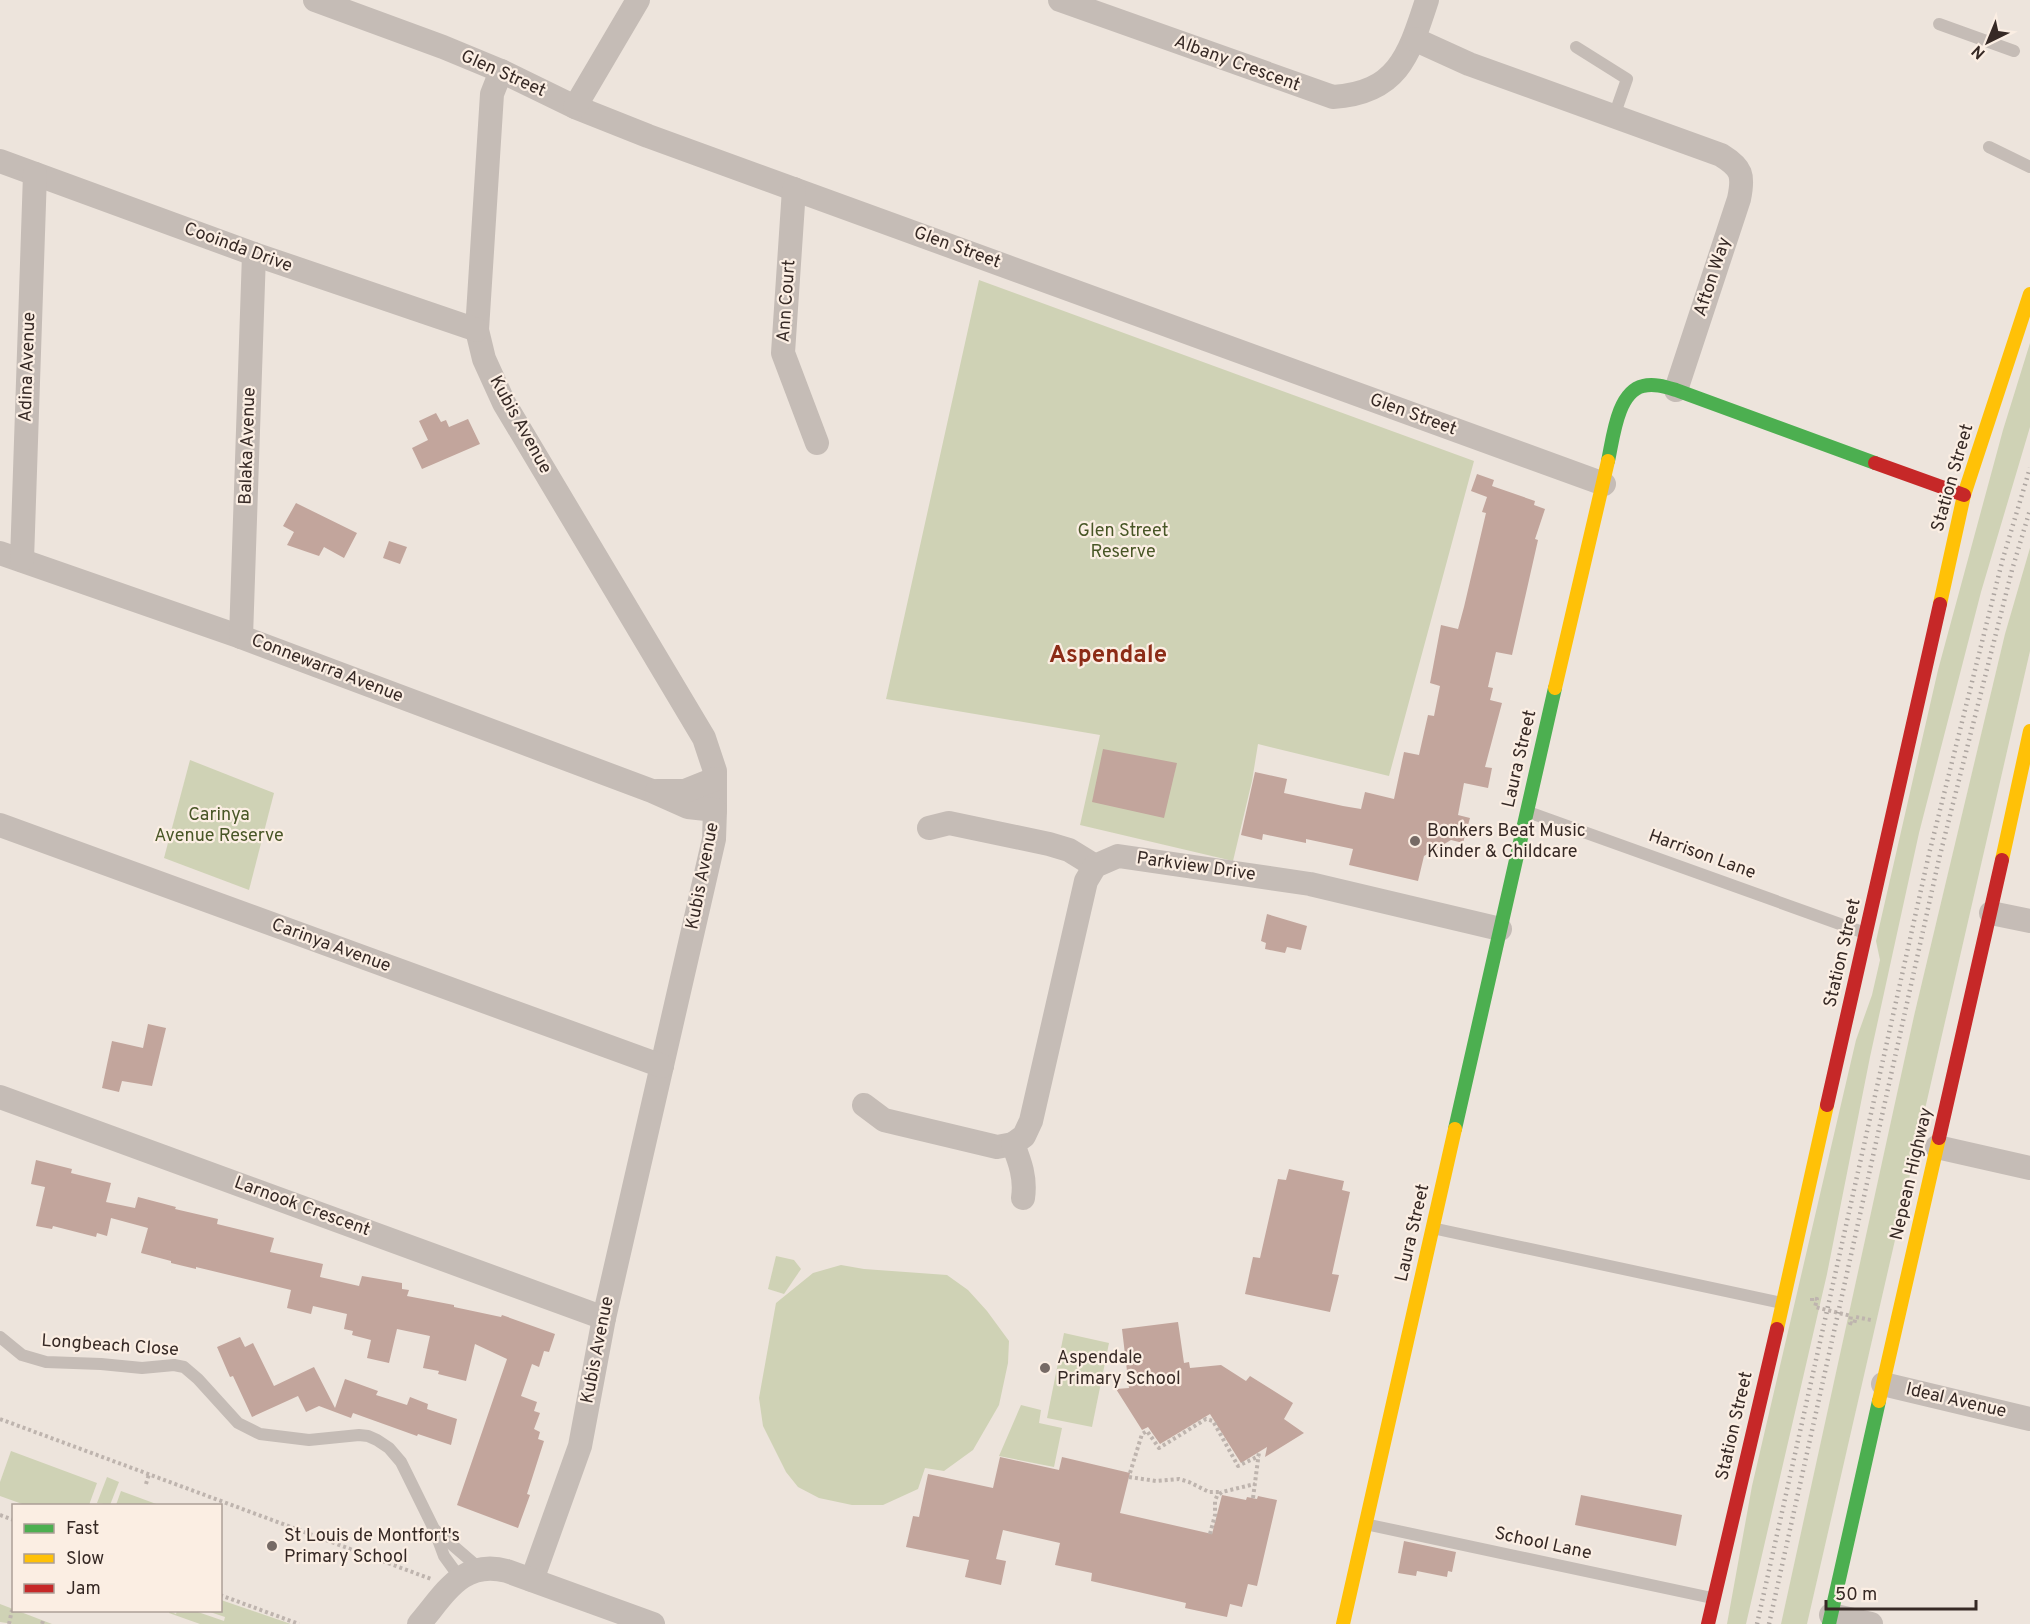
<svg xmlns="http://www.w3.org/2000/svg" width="2030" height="1624" viewBox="0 0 2030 1624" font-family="Overpass,sans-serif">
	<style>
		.green { fill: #cfd2b5 }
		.building { fill: #c2a59c }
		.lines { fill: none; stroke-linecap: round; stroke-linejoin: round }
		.path { stroke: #beb4ae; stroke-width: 4; stroke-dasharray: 3 3; stroke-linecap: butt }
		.lane { stroke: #c5bcb6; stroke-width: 12 }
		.street { stroke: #c5bcb6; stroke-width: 24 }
		.fast { stroke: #4caf50; stroke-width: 14 }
		.slow { stroke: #ffc107; stroke-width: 14 }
		.jam { stroke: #c62828; stroke-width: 14 }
		.rail { stroke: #ada5a0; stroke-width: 4.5; stroke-dasharray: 1.5 4.5; stroke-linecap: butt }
		.poi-dot { fill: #766a65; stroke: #fbeee3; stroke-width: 2 }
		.labels { text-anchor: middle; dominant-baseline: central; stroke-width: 4.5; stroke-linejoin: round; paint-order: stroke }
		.street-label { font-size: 18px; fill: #362925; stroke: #fbeee3 }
		.park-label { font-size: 18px; fill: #485626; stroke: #fbeee3 }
		.poi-label { font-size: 18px; fill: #362925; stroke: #fbeee3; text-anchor: start }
		.district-label { font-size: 24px; font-weight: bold; fill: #8c2b16; stroke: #fbeee3 }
	</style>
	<rect width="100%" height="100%" fill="#ede4dc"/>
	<g class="green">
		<polygon points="979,280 1474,461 1389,776 1258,744 1252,781 1233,861 1080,825 1100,735 886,699"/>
		<polygon points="2030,343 2030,427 1981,592 1919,833 1870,1057 1827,1274 1746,1624 1727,1624 1752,1486 1856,1040 1872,995 1880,960 1876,941 1938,670 2003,430"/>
		<polygon points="2030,548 2030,651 1807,1624 1781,1624 1914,1016 2005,634"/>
		<polygon points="190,760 274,793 249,890 164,858"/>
		<polygon points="776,1256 794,1260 801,1269 784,1294 768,1289"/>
		<polygon points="841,1265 864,1269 947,1275 968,1290 987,1311 1009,1341 1008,1363 999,1405 973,1450 944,1471 925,1468 918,1489 883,1505 852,1505 819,1498 798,1487 786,1472 763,1426 759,1398 776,1303 813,1273"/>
		<polygon points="1064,1333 1109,1343 1092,1427 1047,1418"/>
		<polygon points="1021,1405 1041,1410 1039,1423 1062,1428 1054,1467 999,1456"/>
		<polygon points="11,1451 97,1483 89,1505 25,1505 0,1496 0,1482"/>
		<polygon points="107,1477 119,1482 110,1505 97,1503"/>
		<polygon points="121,1491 159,1505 116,1505"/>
		<polygon points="221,1600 291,1624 200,1624 169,1613 169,1611 176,1614 177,1611 195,1611 224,1621 225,1617 207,1611 220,1610"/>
		<polygon points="0,1604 52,1624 13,1624 0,1622"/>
	</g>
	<g class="building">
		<polygon points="436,413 441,422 446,420 449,427 468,419 480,444 422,469 412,448 428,440 419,421"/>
		<polygon points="1477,474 1494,480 1492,486 1535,501 1534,505 1545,509 1535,539 1538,540 1512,655 1496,652 1488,687 1493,688 1490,700 1502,703 1485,767 1492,768 1488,788 1464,783 1458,815 1470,818 1463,843 1451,840 1424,856 1418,881 1349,865 1353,849 1306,839 1306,843 1263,834 1262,840 1241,835 1255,772 1287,779 1284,793 1343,806 1361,809 1365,792 1394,799 1404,752 1419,755 1428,715 1434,716 1440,686 1430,683 1441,625 1458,629 1464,607 1486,513 1482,512 1487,497 1471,491"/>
		<polygon points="296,503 357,533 344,558 324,547 319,556 287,545 294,532 283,526"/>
		<polygon points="389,541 407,547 400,564 383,558"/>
		<polygon points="1103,749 1177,763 1164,818 1092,802"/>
		<polygon points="1267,914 1307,926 1301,950 1287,947 1285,953 1265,949 1266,943 1261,941"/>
		<polygon points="148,1024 166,1028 152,1086 122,1081 119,1092 102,1088 112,1041 143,1048"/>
		<polygon points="36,1160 72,1169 71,1173 111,1183 106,1202 135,1208 138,1197 176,1207 175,1209 218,1219 217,1224 274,1238 270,1252 323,1264 320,1277 359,1286 362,1276 402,1283 402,1289 409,1290 407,1296 454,1305 454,1307 501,1317 502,1315 555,1334 549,1352 544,1351 539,1367 532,1364 521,1396 537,1402 534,1411 540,1413 534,1429 540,1432 538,1439 544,1441 527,1494 530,1495 518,1528 457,1505 507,1359 475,1344 466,1381 438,1374 439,1371 423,1368 430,1336 397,1329 389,1363 367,1358 371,1340 352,1335 353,1331 344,1329 347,1314 313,1306 311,1314 287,1308 291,1290 196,1267 196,1269 171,1263 171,1261 141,1253 148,1228 111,1218 107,1236 97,1233 96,1237 53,1226 52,1229 36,1226 45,1187 31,1184"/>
		<polygon points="1289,1169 1344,1181 1342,1190 1350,1192 1332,1274 1339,1275 1330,1312 1245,1294 1253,1257 1260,1258 1278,1179 1286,1180"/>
		<polygon points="1178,1322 1184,1363 1189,1362 1190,1368 1221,1365 1246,1381 1250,1376 1293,1403 1284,1419 1304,1433 1265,1457 1267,1447 1241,1463 1210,1414 1160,1444 1148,1427 1142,1430 1116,1389 1129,1388 1122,1329"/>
		<polygon points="240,1337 245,1347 253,1343 274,1386 314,1367 335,1408 345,1379 378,1391 376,1395 407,1405 410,1397 428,1404 427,1409 457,1419 451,1445 418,1434 417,1436 353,1413 351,1418 319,1406 306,1412 298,1396 252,1417 233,1376 230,1377 217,1347"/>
		<polygon points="1000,1457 1059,1470 1062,1457 1130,1473 1120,1513 1212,1534 1222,1495 1246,1500 1247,1497 1257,1499 1258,1496 1277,1500 1257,1586 1248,1584 1242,1607 1230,1604 1227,1617 1185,1608 1186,1603 1091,1581 1092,1573 1055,1565 1060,1543 1003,1530 996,1559 1006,1561 1001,1585 965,1577 969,1560 906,1547 913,1516 919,1517 928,1474 993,1488"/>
		<polygon points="1581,1495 1682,1515 1676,1546 1575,1525"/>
		<polygon points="1404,1541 1456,1552 1452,1572 1448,1571 1447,1577 1417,1571 1416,1576 1398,1573"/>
	</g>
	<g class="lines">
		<g class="path">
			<polyline points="1812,1301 1812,1298 1817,1299 1815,1307 1851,1316 1850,1323 1854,1324 1856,1317 1871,1320"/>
			<polyline points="0,1419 431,1579"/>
			<polyline points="1130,1473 1142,1434 1147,1431 1159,1448 1206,1419 1213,1421 1238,1466 1259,1456"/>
			<polyline points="1129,1477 1156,1481 1179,1479 1189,1482 1209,1492 1222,1492"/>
			<polyline points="146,1484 149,1474"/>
			<polyline points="1253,1498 1259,1452"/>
			<polyline points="0,1515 14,1520"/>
			<polyline points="1210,1534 1215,1515 1215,1501 1217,1496 1222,1492 1255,1484"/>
			<polyline points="220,1595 299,1624"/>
			<polyline points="9,1624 12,1610"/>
			<polyline points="42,1624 43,1621"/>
		</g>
		<g class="lane">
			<polyline points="1939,24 2014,51"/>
			<polyline points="1576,47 1627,79 1614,116"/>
			<polyline points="1989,147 2030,167"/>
			<polyline points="1528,812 1865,933"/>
			<polyline points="1432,1228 1782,1303"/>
			<polyline points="0,1337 22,1355 46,1362 101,1364 142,1368 174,1365 184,1367 198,1379 238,1423 260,1434 309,1440 359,1435 368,1436 377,1440 389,1448 401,1462 434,1529 444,1556 460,1578"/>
			<polyline points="1365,1524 1712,1598"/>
			<polyline points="435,1530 479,1568"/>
		</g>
		<g class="street">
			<polyline points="315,0 443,47 501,71 575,107 648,136 1604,484"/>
			<path d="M1060 0 1333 97C1398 93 1409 55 1427 0"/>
			<path d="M1414 39 1469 64 1721 155C1742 168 1744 175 1739 199L1676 390"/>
			<polyline points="501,71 492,94 477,330 484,359 504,403 704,738 715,771 715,810 714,839 604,1318 580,1446 532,1580"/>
			<polyline points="575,107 638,0"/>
			<polyline points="0,161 254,254 477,330"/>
			<polyline points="794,189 783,353 817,443"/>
			<polyline points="0,553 241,637 652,791 688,807 715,810"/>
			<polyline points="22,560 35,174"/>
			<polyline points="241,637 254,254"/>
			<polyline points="657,791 685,791 715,779"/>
			<polyline points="0,825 662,1066"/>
			<polyline points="929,828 949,823 1049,844 1069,850 1095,866"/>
			<polyline points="1991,913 2030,921"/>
			<polyline points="0,1097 604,1318"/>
			<polyline points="864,1105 884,1120 997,1147 1013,1144"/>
			<polyline points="1937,1147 2030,1168"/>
			<path d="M1023 1198C1026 1178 1020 1162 1013 1144L1024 1136 1031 1121 1086 881 1095 866 1118 856 1310 884 1500 929"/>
			<polyline points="1883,1384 2030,1419"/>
			<polyline points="1831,1615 1871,1624"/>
			<path d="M419 1624C445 1594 462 1559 507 1571L653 1624"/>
		</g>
		<g class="fast">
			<path d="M1608 461C1613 439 1617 392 1643 386 1654 383 1666 387 1676 390L1875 463"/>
			<polyline points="1455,1129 1555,688"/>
			<polyline points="1829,1624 1879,1401"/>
		</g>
		<g class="slow">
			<polyline points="1940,604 1964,495 2030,294"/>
			<polyline points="1555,688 1608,461"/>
			<polyline points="2002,860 2030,731"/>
			<polyline points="1777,1329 1827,1105"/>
			<polyline points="1879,1401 1939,1138"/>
			<polyline points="1343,1624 1455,1129"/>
		</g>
		<g class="jam">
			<polyline points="1875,463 1964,495"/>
			<polyline points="1827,1105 1940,604"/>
			<polyline points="1939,1138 2002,860"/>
			<polyline points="1708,1624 1777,1329"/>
		</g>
		<g class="rail">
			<polyline points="1757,1624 1929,854 2003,558 2030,468"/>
			<polyline points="1769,1624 1939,859 2012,570 2030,510"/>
		</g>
	</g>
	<g class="poi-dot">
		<circle cx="1415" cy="841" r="6"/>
		<circle cx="1045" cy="1368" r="6"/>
		<circle cx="272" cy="1546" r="6"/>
	</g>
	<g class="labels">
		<g class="street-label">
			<text transform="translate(1237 64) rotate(20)">Albany Crescent</text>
			<text transform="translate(503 74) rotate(24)">Glen Street</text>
			<text transform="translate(238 248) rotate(20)">Cooinda Drive</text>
			<text transform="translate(957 248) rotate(20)">Glen Street</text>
			<text transform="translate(1713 277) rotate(-72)">Afton Way</text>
			<text transform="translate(787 301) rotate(-86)">Ann Court</text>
			<text transform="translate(28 367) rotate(-88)">Adina Avenue</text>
			<text transform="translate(1413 415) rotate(20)">Glen Street</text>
			<text transform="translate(520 425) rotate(61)">Kubis Avenue</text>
			<text transform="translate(248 446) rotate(-88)">Balaka Avenue</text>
			<text transform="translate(1953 478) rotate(-74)">Station Street</text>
			<text transform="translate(327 669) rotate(21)">Connewarra Avenue</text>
			<text transform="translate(1520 759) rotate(-77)">Laura Street</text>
			<text transform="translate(1702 855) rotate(20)">Harrison Lane</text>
			<text transform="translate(1196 867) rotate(8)">Parkview Drive</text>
			<text transform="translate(703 876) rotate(-79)">Kubis Avenue</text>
			<text transform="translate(331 946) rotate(20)">Carinya Avenue</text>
			<text transform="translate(1843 953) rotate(-77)">Station Street</text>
			<text transform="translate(1912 1174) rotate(-77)">Nepean Highway</text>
			<text transform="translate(302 1207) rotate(20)">Larnook Crescent</text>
			<text transform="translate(1413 1233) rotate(-77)">Laura Street</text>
			<text transform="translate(110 1346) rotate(4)">Longbeach Close</text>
			<text transform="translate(598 1350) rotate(-79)">Kubis Avenue</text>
			<text transform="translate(1956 1401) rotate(13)">Ideal Avenue</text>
			<text transform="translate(1735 1426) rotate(-77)">Station Street</text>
			<text transform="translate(1543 1544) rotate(12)">School Lane</text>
		</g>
		<g class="park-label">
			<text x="1123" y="531">Glen Street<tspan x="1123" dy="21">Reserve</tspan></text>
			<text x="219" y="815">Carinya<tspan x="219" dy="21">Avenue Reserve</tspan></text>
		</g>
		<g class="poi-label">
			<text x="1427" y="831">Bonkers Beat Music<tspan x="1427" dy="21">Kinder &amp; Childcare</tspan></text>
			<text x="1057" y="1358">Aspendale<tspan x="1057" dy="21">Primary School</tspan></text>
			<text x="284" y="1536">St Louis de Montfort's<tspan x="284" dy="21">Primary School</tspan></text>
		</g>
		<g class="district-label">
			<text x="1108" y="656">Aspendale</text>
		</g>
	</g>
	<rect x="12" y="1504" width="210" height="108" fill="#fbeee3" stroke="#ac9f97" stroke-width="1.5"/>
	<rect x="24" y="1524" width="30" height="9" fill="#4caf50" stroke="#ac9f97" stroke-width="1.5"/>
	<text x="66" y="1534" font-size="18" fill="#362925">Fast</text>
	<rect x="24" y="1554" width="30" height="9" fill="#ffc107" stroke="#ac9f97" stroke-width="1.5"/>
	<text x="66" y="1564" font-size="18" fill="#362925">Slow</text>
	<rect x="24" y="1584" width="30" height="9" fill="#c62828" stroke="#ac9f97" stroke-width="1.5"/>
	<text x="66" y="1594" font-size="18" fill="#362925">Jam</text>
	<g transform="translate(1988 42) rotate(223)" stroke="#fbeee3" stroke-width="4.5" paint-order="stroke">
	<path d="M0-4.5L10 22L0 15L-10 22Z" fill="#362925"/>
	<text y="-9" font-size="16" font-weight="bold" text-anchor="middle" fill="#362925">N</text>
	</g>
	<path d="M1826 1600v9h150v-9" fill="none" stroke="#362925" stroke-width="3"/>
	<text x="1835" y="1600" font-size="18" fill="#362925" stroke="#fbeee3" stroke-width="4.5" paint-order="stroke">50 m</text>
</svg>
